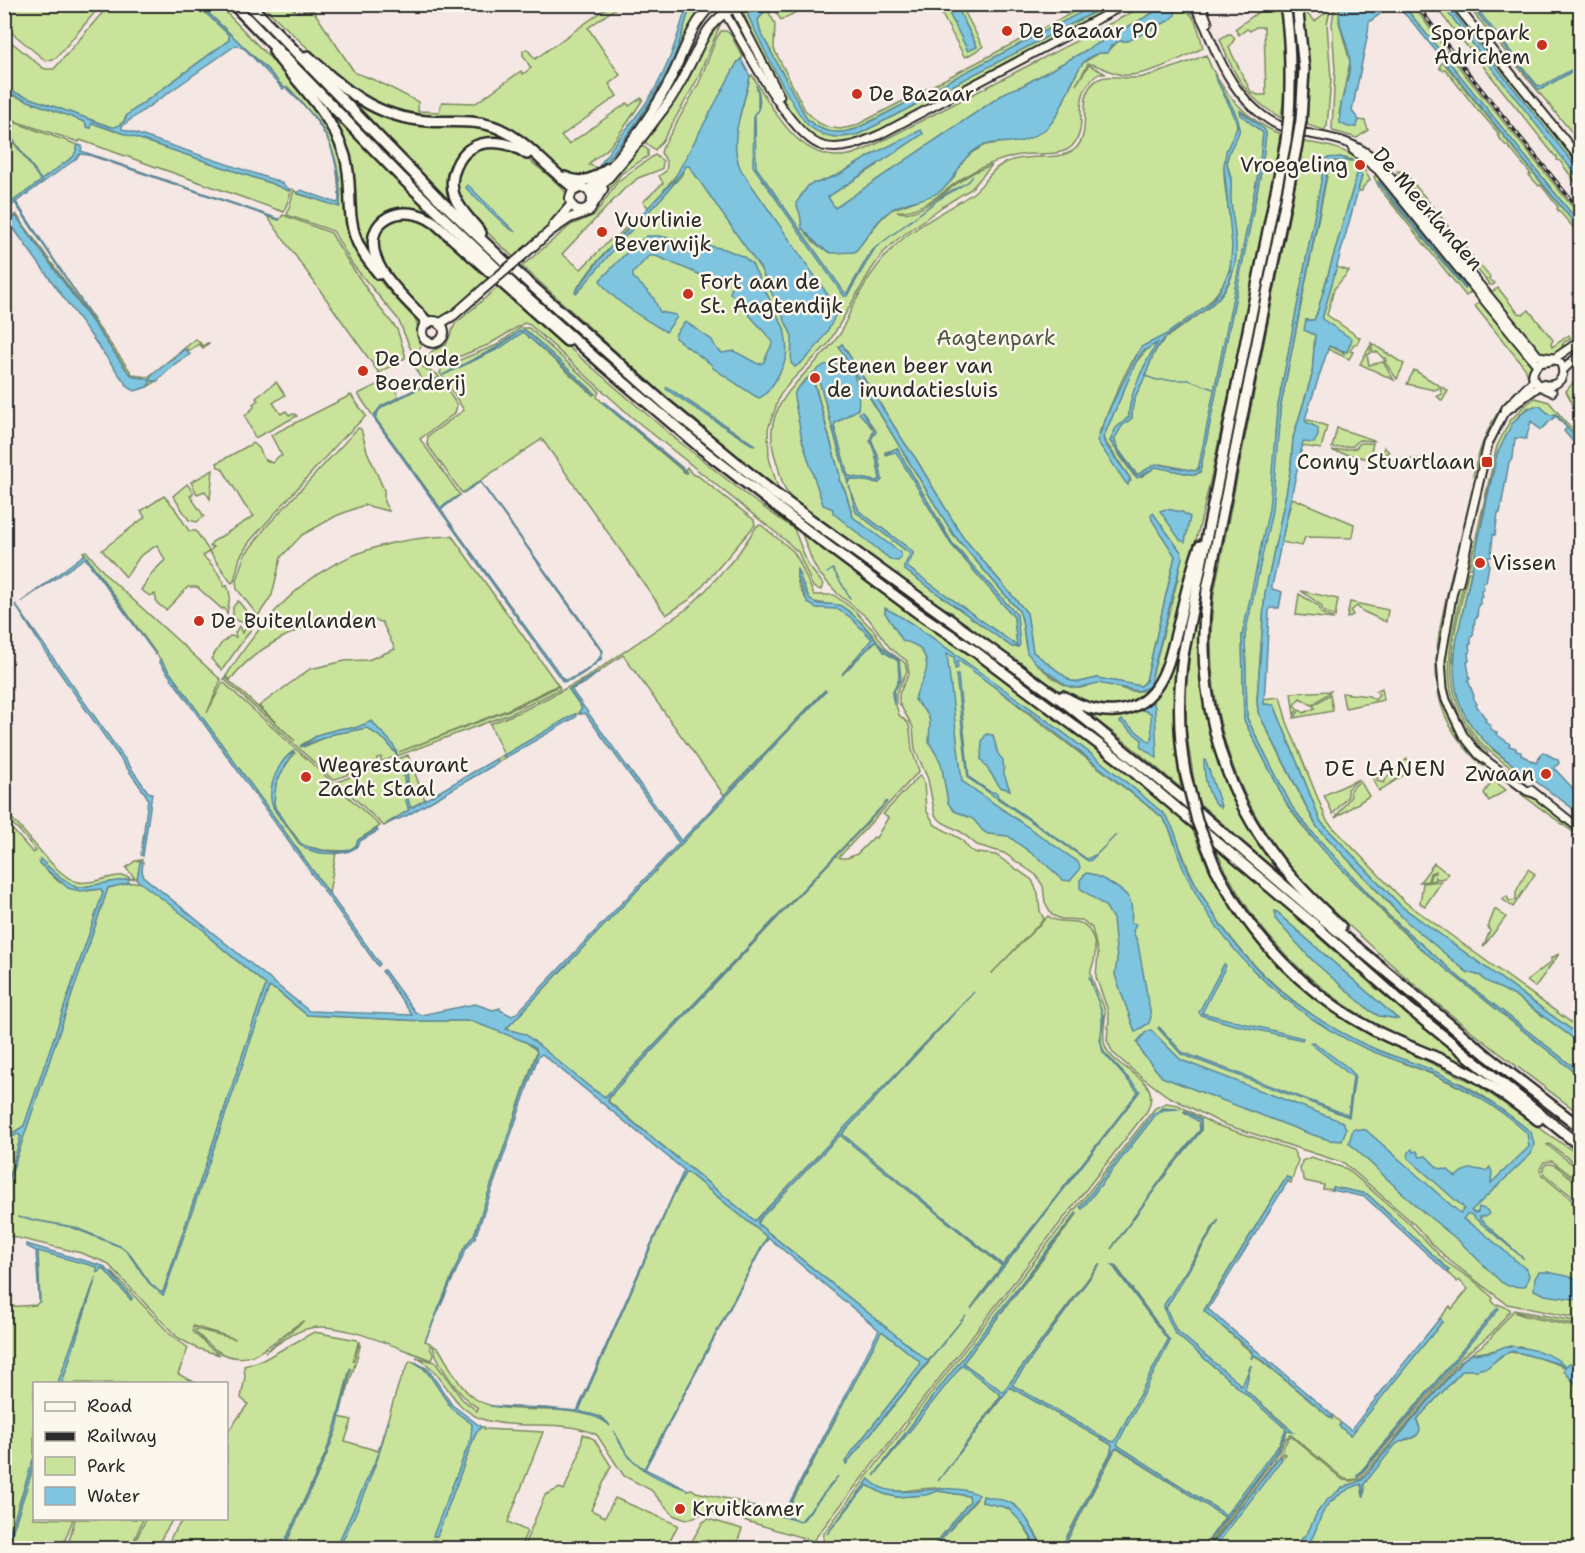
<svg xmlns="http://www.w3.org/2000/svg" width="1585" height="1553" viewBox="0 0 1585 1553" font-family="'Shantell Sans',sans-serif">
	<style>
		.green { fill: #c9e49a; stroke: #7a8862; stroke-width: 1.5; fill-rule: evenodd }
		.water { fill: #7fc5df; stroke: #5d8797; stroke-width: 1.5 }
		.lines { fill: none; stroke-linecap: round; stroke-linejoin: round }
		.stream { stroke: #5d8797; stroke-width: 1.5 }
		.secondary-casing { stroke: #2b2b2b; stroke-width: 11 }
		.primary-casing { stroke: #2b2b2b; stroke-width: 12 }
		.motorway-casing { stroke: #2b2b2b; stroke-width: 14 }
		.secondary { stroke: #fbf7ec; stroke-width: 7 }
		.primary { stroke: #fbf7ec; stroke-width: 8 }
		.motorway { stroke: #fbf7ec; stroke-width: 9 }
		.rail-casing { stroke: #2b2b2b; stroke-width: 4 }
		.rail { stroke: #fbf7ec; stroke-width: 1.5; stroke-dasharray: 4.5; stroke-linecap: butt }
		.primary-bridge-casing { stroke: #2b2b2b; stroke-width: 12; stroke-linecap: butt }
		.motorway-bridge-casing { stroke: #2b2b2b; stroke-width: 14; stroke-linecap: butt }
		.primary-bridge { stroke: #fbf7ec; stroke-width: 8 }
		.motorway-bridge { stroke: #fbf7ec; stroke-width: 9 }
		.poi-dot { fill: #c8321e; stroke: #fbf7ec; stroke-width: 2 }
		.labels { text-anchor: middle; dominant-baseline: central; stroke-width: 5; stroke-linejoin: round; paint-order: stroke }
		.poi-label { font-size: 21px; fill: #2b2b2b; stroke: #fbf7ec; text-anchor: start }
		.street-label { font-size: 21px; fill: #2b2b2b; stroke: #fbf7ec }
		.park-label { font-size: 21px; fill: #525947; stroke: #fbf7ec }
		.neighbourhood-label { font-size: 22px; letter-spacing: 1.5px; fill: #2b2b2b; stroke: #fbf7ec }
	</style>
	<rect width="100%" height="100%" fill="#f5e7e3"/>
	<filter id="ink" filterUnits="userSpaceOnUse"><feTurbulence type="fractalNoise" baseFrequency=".0167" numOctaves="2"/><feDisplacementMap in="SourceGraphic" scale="12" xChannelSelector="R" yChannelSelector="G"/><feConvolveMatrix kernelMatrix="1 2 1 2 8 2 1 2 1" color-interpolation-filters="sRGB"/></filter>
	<g filter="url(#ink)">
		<g class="green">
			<polygon points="783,4 810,5 781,20 771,5"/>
			<polygon points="4,5 5,4 101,5 56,58 46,61 5,27"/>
			<polygon points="109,5 197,5 229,35 229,40 127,115 123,122 114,128 5,89 4,36 43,68 46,69 54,69"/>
			<path d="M200 5H219L298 87 331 130 343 164 350 233 355 248 385 287 416 320 422 344 417 353 412 352 398 319 352 264 333 231 287 215 294 190 298 194 340 206C342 152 324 125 288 87L284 88 268 70Z"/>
			<path d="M262 5H288L297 12 313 10 355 73C377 79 398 92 418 102V111L439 112 442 102 476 103 521 71 523 74 531 68 523 55V51L527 49 535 59 611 5H620L588 28 620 75 609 84 617 96 561 136 569 144 627 103 629 106 641 98 643 99C633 115 622 131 610 146 604 154 593 157 589 165L598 168C623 146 662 89 674 57 681 40 685 22 691 5H708L691 26 667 82 644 118 608 165 591 177 566 175 525 137 498 121 470 115 419 116 375 102 361 94 336 75Z"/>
			<path d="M747 5H765L775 24 774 49 805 110 817 122 827 127 840 129 855 126 1087 5H1096L856 129C837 135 822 133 807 119L760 31 758 20 765 11 762 6 757 5 749 12 748 16 807 123 823 135 836 138 859 134 1108 5H1119L880 130C870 135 860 141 850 143 836 146 821 142 810 135 786 118 759 46 745 17L743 10Z"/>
			<polygon points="937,5 945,5 968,51 977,46 956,5 961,5 983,47 966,57 964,56"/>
			<path d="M1146 5H1179C1196 13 1199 31 1203 48 1181 58 1147 77 1123 75 1111 74 1097 63 1088 64L1076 85 1089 65 1106 74H1098C1068 97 1091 124 1073 145 1062 158 1036 152 1020 155 1007 157 979 167 969 174 947 187 922 214 897 211 918 221 952 184 971 174 976 171 987 167 992 165L971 189 943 206 898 239 883 253 871 270 828 344 791 381 780 395 768 429 769 458 778 488 705 431V428L657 389 522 266 571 225 595 215 618 181 655 155 663 161 662 169 638 178 628 187 627 186 562 254 581 269 614 236 617 237 627 226H630L595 264 575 291 681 176 686 166C676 172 660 197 649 208L643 202 663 183 659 176 666 171C668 163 666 159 661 153L662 149 699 83 716 39 721 31H726L730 34 743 57 737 63 731 75 734 142C737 119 746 98 750 76L752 75C774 110 799 164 849 155 860 153 870 147 880 142ZM1165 6H1170L1128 41H1119L1105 53H1099L1081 64 1057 114 1045 129 1027 139 985 145 971 153 960 164 953 179 939 192 891 210 880 220 855 252 819 246 812 240 802 228 800 197 808 186 840 174 875 153 878 165 827 197 835 208 1008 91 1022 86Z"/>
			<path d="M1259 5H1279C1286 42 1287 81 1281 118 1246 98 1234 76 1220 39L1228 34H1231L1235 38 1229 48 1251 92 1258 95H1266L1264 27H1256L1250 31 1247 29 1239 35 1235 29 1261 10Z"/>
			<polygon points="1303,5 1306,5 1308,15 1315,21 1325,13 1325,5 1331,5 1327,24 1331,79 1327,126 1324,130 1307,125 1310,69"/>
			<polygon points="1335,5 1340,5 1339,22 1350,62 1339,114 1356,127 1359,120 1365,121 1368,130 1357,138 1333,131 1332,129 1335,70 1332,23"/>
			<polygon points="1403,5 1413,5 1450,56 1580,216 1580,224"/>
			<polygon points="1434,5 1442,5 1573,169 1580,180 1580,189 1560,161 1557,160 1557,156 1555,156"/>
			<polygon points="1446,5 1452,5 1572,153 1580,165 1580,173"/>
			<polygon points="1467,5 1471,5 1540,90 1472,5 1580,5 1580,133 1576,136 1574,135"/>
			<path d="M720 25 697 80 663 140 655 150 646 143V140L658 126V120C668 106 680 92 689 78 700 61 702 36 720 25Z"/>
			<path d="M1206 55C1218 88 1247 121 1280 134 1265 240 1239 344 1217 449 1207 499 1194 549 1181 599 1175 625 1170 653 1158 677 1154 686 1145 695 1137 700 1097 725 1050 686 1020 662L1018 663 954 616 953 613C907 586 863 552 820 519 812 513 793 502 788 494 781 485 780 471 776 460 755 400 815 373 842 331 843 328 843 326 845 323 856 298 872 270 891 250 913 226 946 212 973 193 984 185 989 172 1001 165 1025 151 1058 163 1075 149 1095 132 1073 92 1099 79 1111 73 1130 81 1143 77 1161 72 1187 63 1206 55ZM1241 111 1264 129 1266 133 1262 167 1200 472 1195 475 1156 467 1141 477 1134 476 1110 441 1126 419 1129 417C1128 400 1136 391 1142 376 1147 364 1150 353 1159 342L1150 346 1136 362 1103 438 1130 478 1131 482 1098 435C1109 411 1125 368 1141 348 1146 343 1158 340 1165 336 1193 318 1224 297 1231 263 1237 234 1223 198 1224 168 1224 150 1240 135 1236 120L1239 131C1235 141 1228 150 1227 160 1227 166 1230 172 1231 178 1232 186 1230 193 1231 201 1232 227 1240 252 1231 278 1219 309 1187 319 1165 339 1152 351 1150 365 1144 379 1137 393 1131 402 1132 418L1122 426 1114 438 1118 449 1137 475 1151 467 1161 464 1195 471 1199 467 1259 169 1263 133 1241 115ZM842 344 904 442 916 459 962 536 1027 613 1033 652 1071 681 1080 682 1097 678 1141 686 1146 681 1175 556 1153 514 1181 552 1178 578 1149 688C1132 697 1116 684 1098 683 1091 683 1084 689 1076 688 1058 686 1028 660 1025 643 1023 632 1024 621 1019 611L953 534 839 347ZM840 362 847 365 858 384V409L835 423 834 426 848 476 877 481 880 479 875 452 870 440 874 430 860 413 862 412 876 431 871 439 878 456 882 480 879 483 850 479 848 483 820 384 818 380 814 381 840 476 839 480 845 490 853 517 801 384 813 373 838 364ZM897 449 952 543 1017 615 1018 647H1012L905 570 904 567 910 555 909 553 856 512 849 486 859 511 912 551 913 554 907 567 1017 646 1014 617 951 544 896 451 886 455 885 452Z"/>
			<polygon points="1443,62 1580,230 1580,235 1557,209 1558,207 1541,185 1539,186 1529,175 1531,174 1507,145 1506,146 1497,135 1499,134 1480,112 1479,112 1445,69 1443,70 1440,69 1440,65"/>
			<polygon points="4,92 85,122 86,126 90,128 92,123 114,131 117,131 273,184 287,190 292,189 284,212 80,140 79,142 5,118"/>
			<polygon points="311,92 372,156 436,218 435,220 413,210 377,226 376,262 366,252 355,225 351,176"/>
			<polygon points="344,92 380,113 467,123 496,129 530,154 483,141 453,169 462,214"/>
			<polygon points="5,119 78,145 75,156 42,180 39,178 41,181 5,207 4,130 36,172 5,128"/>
			<path d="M1304 142C1323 145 1344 147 1359 161L1355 165 1361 163 1370 180 1363 187 1362 191H1358L1362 176 1357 174 1317 313 1314 320H1306L1315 334 1312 375 1293 438 1291 466 1286 494 1265 593 1257 700 1258 712 1315 824 1392 907 1407 921 1467 972 1481 976 1517 997 1580 1043V1072L1460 978 1388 915 1311 831 1292 807 1247 718 1245 635 1247 623 1245 622 1242 636 1244 720 1289 808 1307 832 1392 922 1421 949 1580 1076V1114C1508 1060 1434 1005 1368 943 1341 918 1312 894 1290 866 1227 788 1202 692 1214 593ZM1340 157 1353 160 1330 161 1280 410 1278 435 1275 434 1277 411 1325 161Z"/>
			<path d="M1290 143 1285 179 1206 565C1191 652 1200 739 1243 818 1255 839 1272 858 1285 878L1199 803 1195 787 1186 730V691L1191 642 1203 574Z"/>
			<path d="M489 146C498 146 507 147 516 151 525 156 560 184 566 193 568 196 568 202 566 206 561 221 527 247 514 258 493 237 450 205 459 172 463 157 475 151 489 146Z"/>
			<polygon points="639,147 644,147 648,150 648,156 621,174 595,208 609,182"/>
			<polygon points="1398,171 1404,172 1429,202 1427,203 1430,207 1432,206 1457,237 1456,242"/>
			<path d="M1379 173 1472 287 1470 293 1466 296 1380 189 1374 177ZM1379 182 1466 288 1465 289 1392 201Z"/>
			<polygon points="1396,173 1453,244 1449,244 1395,179"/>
			<path d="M16 214 133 375 148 377 196 339 203 346 207 343H209L203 348 199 344 188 351 187 349 153 381H157L147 387 149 385 144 378C137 378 133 378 128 372L17 216 12 217Z"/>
			<polygon points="283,215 331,233 349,263 380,308 397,329 405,354 405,358 379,373 267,216 279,220"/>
			<path d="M399 216H414L433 227 489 279 458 308 441 319C424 320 413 300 403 288 384 266 360 234 399 216Z"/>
			<polygon points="1462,244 1490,277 1489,279 1495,283 1493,285 1490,285 1458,245"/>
			<polygon points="1336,267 1349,271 1334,289 1327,315 1360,338 1357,344 1354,344 1350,351 1353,352 1349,359 1328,349 1329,346 1344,353 1322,319"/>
			<polygon points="498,287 677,440 749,497 794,529 808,565 823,584 821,590 813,587 798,552 785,540 634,419 530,325 524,323 488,345 438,365 431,367 423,363 432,351 446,345 455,324"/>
			<polygon points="1498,288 1518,313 1524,314 1529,310 1553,340 1551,344 1552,347 1569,335 1571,339 1564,342 1562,346 1573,343 1554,356 1540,354 1489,294"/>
			<polygon points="1482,300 1531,365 1530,382 1525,368 1475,306"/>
			<path d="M520 328H529L599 391 597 397 603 403 684 472 686 473 685 470 687 467 692 474 698 476 754 520 755 525 701 588 689 600 666 615 542 439 462 493 427 444 428 436 464 410 440 373 442 367 497 345ZM525 330 528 332 595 394 593 395 523 332 500 348 443 375 496 348 520 331Z"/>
			<polygon points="1371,343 1404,364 1397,379 1384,361 1387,360 1386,358 1384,359 1377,352 1373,352"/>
			<polygon points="1370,346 1371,353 1367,355 1369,365 1383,362 1394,380 1360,364"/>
			<path d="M412 362C421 363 429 373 437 374L457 405 455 413 420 439 460 495 441 509 375 418 379 410 386 405 438 379 424 385Z"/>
			<polygon points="1414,370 1448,391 1442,401 1437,396 1442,394 1440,388 1434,390 1407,384"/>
			<polygon points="387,376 399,397 381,407 373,416 358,394 383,382 384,378"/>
			<polygon points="1575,380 1580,385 1580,414 1577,412 1566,391"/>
			<polygon points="276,382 285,395 273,403 281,414 286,411 289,415 295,414 297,416 255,438 245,416 254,407 253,404 258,400 256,398"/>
			<polygon points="351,395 366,416 339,442 250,541 240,557 234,581 232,583 230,581 209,551 203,556 212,565 224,582 223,585 225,587 227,585 230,595 227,614 224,608 222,609 197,587 188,587 166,610 157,603 155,594 150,596 141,590 152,573 165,560 157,545 140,556 126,577 102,550 145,517 141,511 164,496 174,507 189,531 196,531 209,551 214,547 210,546 212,542 254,516 245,506 222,468 218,467 217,463 253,443 259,448 264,459 272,463 279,456 282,456 271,435"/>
			<path d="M1510 397 1496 420 1486 441 1477 477 1473 476C1480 446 1489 420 1510 397Z"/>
			<path d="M1535 398 1549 402 1580 439V443L1556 414 1551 415 1528 407C1492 433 1482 526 1472 569L1469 568 1497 446 1510 421 1523 407Z"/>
			<polygon points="1305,419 1327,426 1321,449 1302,446 1303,442 1318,428 1306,422"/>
			<polygon points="358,428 361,429 367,451 384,490 384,502 389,511 364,505 336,516 302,535 281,557 272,595 258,616 237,589 236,581 244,556 267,526"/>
			<polygon points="1337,428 1374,440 1374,441 1359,440 1353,446 1332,448"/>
			<polygon points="1360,443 1373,443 1369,459 1332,451 1356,448"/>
			<polygon points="1384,447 1389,452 1385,454 1389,461 1395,459 1422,459 1419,470 1381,462"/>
			<polygon points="213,470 210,499 205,491 197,494 191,482"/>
			<polygon points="187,484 194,493 190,496 204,516 197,522 189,520 173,496"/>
			<polygon points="1292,498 1354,524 1352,538 1305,537 1302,546 1281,542"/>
			<path d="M761 525 793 551 799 561 814 595H834L854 610 875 632 887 650 905 663 907 671 896 694V705L899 715 908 723 910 729 912 750 919 771 839 857 841 858H847L857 854 874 837 876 838 888 818 883 814 920 775 924 783 926 810 935 825 961 839 970 850 977 853 996 855 1032 880 1038 893 1040 911 1044 919 991 974 1048 916C1060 927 1080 915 1089 930 1095 938 1096 951 1094 961 1093 965 1090 970 1091 974 1093 987 1103 999 1105 1013 1106 1023 1101 1035 1105 1045 1113 1072 1165 1075 1147 1111L813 1541 720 1513 707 1512 686 1520 673 1515 651 1490 624 1476 597 1435C566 1418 517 1431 482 1419 449 1407 446 1373 416 1357L435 1362 462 1399 477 1411 478 1408C457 1395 440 1367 432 1345L439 1349C449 1365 459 1387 474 1398 503 1420 579 1399 608 1423L601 1417 581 1412 579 1410 673 1196 685 1173 687 1172 767 1237 645 1467 642 1469 687 1490 692 1489 696 1492 746 1503 747 1505 784 1517 881 1332H883L920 1361V1365L852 1452 845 1462 846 1464 929 1362 758 1224 763 1215 840 1135 1002 1266 971 1308 1024 1240 1002 1265 842 1134 949 1019 755 1221 608 1101 615 1090 887 802 605 1097 592 1089 525 1035 506 1029 826 691 822 693 724 795 623 655 585 681 569 689 582 708 579 712 581 714H575L504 755 505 758 498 762 496 759 504 755 490 724 522 711 584 679 688 608 706 590 738 554 757 526ZM797 570 809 598 814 602 840 606 861 622 877 640 842 674 872 639C863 630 850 612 837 609 831 607 824 609 818 608 805 604 795 583 797 570Z"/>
			<path d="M802 534 1001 675 1076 732 1191 826 1209 870 1237 916 1277 966 1314 999 1370 1035 1474 1083 1580 1156V1167L1549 1144 1547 1145 1580 1170V1182L1552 1161 1544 1162 1540 1169 1542 1175 1571 1199 1574 1210 1576 1205 1575 1199 1544 1174 1543 1168 1546 1164H1551L1556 1166 1580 1185V1319L1507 1304 1450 1261 1431 1243 1413 1223 1344 1163 1223 1124 1166 1095 1134 1071 1113 1053 1107 1040 1109 1019 1107 1008 1096 977 1098 954 1092 928 1082 920 1061 919 1052 915 1045 902 1043 886 1036 875 1004 853 977 845 961 832 942 822 935 815 928 779 915 750 913 727 899 703V694L909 674 907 661 890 648 869 619 838 594 818 572 813 563ZM934 640 1074 742 1165 815C1179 838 1184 863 1197 886 1234 953 1289 1008 1359 1042 1393 1058 1430 1068 1464 1085 1473 1090 1483 1095 1491 1102L1434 1075 1363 1047 1326 1027 1284 998 1256 973 1215 923 1183 867 1169 828 1162 817Z"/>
			<path d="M452 536 558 685 507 710 399 752 515 708 559 686 560 689 512 713 381 762V757L377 758 376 764 333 780 224 679 225 677 295 741 259 706 310 669 345 661 368 660 395 649 382 622C372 620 360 617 350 618 307 620 256 646 230 680L226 676C284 586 341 539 452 536ZM373 722C380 735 393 740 397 754H396L386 741 367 728 333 734 304 747 301 745 320 734 343 728H355Z"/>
			<path d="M86 551 107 576 221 680 207 713 223 682 380 826 358 840 356 847 347 851 323 850 305 846 300 843 275 808C270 787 282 769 295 753L292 752C278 764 270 786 272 804L298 842 307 849 336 853 329 893 88 559 83 552Z"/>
			<path d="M1453 568 1455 569 1440 650 1446 707 1457 730 1469 748 1485 763 1483 766C1415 707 1436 644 1453 568Z"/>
			<path d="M1464 572C1465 583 1459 599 1457 612 1445 669 1442 709 1488 753L1486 755 1478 747 1476 748C1431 691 1441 635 1464 572Z"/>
			<path d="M1468 572H1471L1453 661 1494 751 1527 775 1525 777C1511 768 1496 758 1484 746 1433 694 1454 635 1468 572Z"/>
			<polygon points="1301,591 1338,599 1335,617 1323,611 1321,605"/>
			<polygon points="1299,594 1319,606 1321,613 1334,619 1296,615"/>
			<path d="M1187 598C1174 667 1168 718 1181 788L1122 739 1084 711 1105 714 1152 696Z"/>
			<polygon points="238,601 256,623 253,626 233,619 233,607"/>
			<polygon points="1350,602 1388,610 1386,622 1362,611 1357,606 1351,611 1353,615 1347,618"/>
			<polygon points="239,626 242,633 247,627 252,628 222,670 211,659 221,644 230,636 236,637 235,633"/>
			<polygon points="1382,688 1384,700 1345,708 1342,693 1369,696 1375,700 1379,694 1376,691"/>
			<polygon points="1331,691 1312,705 1300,698 1294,705 1298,709 1294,715 1291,693"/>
			<polygon points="1330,694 1333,711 1294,718 1300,710 1304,713 1315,708 1313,706"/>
			<polygon points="1280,697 1287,722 1327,821 1405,902 1580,1029 1580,1036 1401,906 1321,822 1275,707 1273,705 1264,704 1263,699"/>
			<path d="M408 755 425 800 410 808C403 793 416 774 399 763 408 780 403 794 409 811L384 826 337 782Z"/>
			<polygon points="1407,759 1413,769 1379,791 1372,777 1378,777 1377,781 1384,783 1387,777"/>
			<polygon points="1359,779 1347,789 1348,796 1333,814 1324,795"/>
			<polygon points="1493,780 1506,790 1489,801 1484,793"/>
			<polygon points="1360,781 1369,796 1335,818 1351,796 1350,790"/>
			<polygon points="1523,791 1580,832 1580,837 1521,794"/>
			<path d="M4 811C25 828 55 877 78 882 94 886 119 869 132 879L134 877 126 868 135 861 142 860 137 878 77 888 39 863 59 882 87 891 101 889 103 893 24 1126 5 1138V821L33 853 36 851 19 830 5 817Z"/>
			<path d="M1215 847 1227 855 1373 986 1494 1084C1479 1076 1464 1067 1451 1059 1428 1045 1398 1038 1375 1024 1303 982 1247 924 1215 847ZM1275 911 1397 1018 1379 1016 1369 1010Z"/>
			<polygon points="1434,863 1448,874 1445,878 1438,879 1435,877 1436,880 1429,881 1431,874 1436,873 1436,871 1430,873 1428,881 1420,882"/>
			<polygon points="1528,869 1535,874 1513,907 1502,899 1507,896 1509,901 1516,900 1516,892"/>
			<polygon points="1442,881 1425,906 1420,903 1423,883"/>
			<path d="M141 882 205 931 210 938 266 985 163 1292 160 1293 163 1295 269 987 276 990 307 1015 424 1021H471L515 1037 526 1042 537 1051 474 1235 464 1248 425 1341 430 1343V1348L434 1355 432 1360C400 1350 339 1319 306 1329 291 1333 278 1344 265 1352L304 1321C274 1336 254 1374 216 1350 208 1344 201 1338 195 1331L196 1329 236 1339 193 1326V1332L208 1346 220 1355 196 1348 177 1337 107 1263 81 1253 5 1235V1192L108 888 129 883Z"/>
			<polygon points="1495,909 1506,917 1483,947 1490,931 1488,927"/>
			<polygon points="1559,954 1535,987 1527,981 1551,962 1551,958"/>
			<path d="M1166 1103 1178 1105 1213 1124 1293 1150 1298 1160 1291 1183 1287 1181 1286 1177 1204 1310 1254 1355 1332 1419V1415L1341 1423 1339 1425 1350 1435 1442 1322 1440 1318 1450 1306 1452 1309 1468 1289 1459 1280 1457 1282 1447 1272 1449 1270 1367 1194 1334 1187 1332 1190 1323 1189 1324 1185 1305 1181 1300 1170 1302 1161 1311 1157 1347 1169 1407 1221 1445 1261 1478 1284 1493 1298 1492 1301 1496 1305 1498 1304 1510 1309V1311L1492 1333 1461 1358 1357 1479 1348 1480 1343 1478 1291 1435 1286 1438 1275 1457 1206 1548H1063L1116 1448 1225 1517 1205 1546 1258 1477 1279 1445 1226 1515 1118 1446 1117 1443 1170 1341 1115 1265 1117 1271 1168 1340 1115 1442 1110 1441 1012 1385 1099 1264 1003 1392 963 1363 1078 1213 926 1405 874 1476 952 1375 959 1367 963 1365 1001 1395 958 1455 1010 1387 1112 1445 1111 1452 1061 1548H1044L1028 1521 1015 1505 983 1497 982 1502C990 1504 998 1504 1005 1507 1022 1515 1027 1536 1038 1548H934L977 1499C965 1495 949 1488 936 1488 913 1487 888 1500 869 1480L852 1502 867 1485 884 1494 897 1497 925 1495 938 1491 969 1496 970 1501 932 1548H837L823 1542 824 1533C932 1390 1043 1249 1155 1108ZM1185 1111 1201 1120V1131L1169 1170 1111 1249 1168 1170 1200 1130 1199 1122 1184 1112ZM1219 1219 1166 1308 1175 1330 1242 1387 1251 1365 1244 1389 1287 1426 1289 1430 1287 1431 1283 1440 1286 1428 1175 1333 1164 1307 1213 1227Z"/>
			<polygon points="17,1134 21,1134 20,1140 5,1187 5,1141"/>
			<polygon points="38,1250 98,1267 97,1272 101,1268 104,1269 131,1300 132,1298 120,1284 111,1271 170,1334 188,1348 178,1374 196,1383 62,1383 96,1277 58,1383 34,1384 34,1457 5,1547 5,1307 36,1305 39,1302"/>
			<path d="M1514 1310 1580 1322V1326L1516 1312V1313L1525 1316 1580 1328V1370L1570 1363 1566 1366 1520 1346 1472 1354 1463 1360 1362 1480 1347 1486 1349 1488 1361 1484 1363 1497 1365 1490 1364 1484C1375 1471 1385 1455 1397 1443 1403 1438 1414 1441 1418 1434 1421 1429 1419 1425 1417 1420L1419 1417 1463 1370C1493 1369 1486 1365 1508 1352L1529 1354 1565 1367 1564 1371 1580 1389V1403L1574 1420H1577L1580 1415V1548H1214L1285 1454 1283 1453 1210 1548H1208L1278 1457 1289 1437H1292L1343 1480 1351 1481 1360 1479 1461 1361 1488 1341Z"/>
			<polygon points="314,1332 357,1340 358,1343 353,1362 360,1341 360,1347 345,1398 350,1368 335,1428 325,1455 282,1548 167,1548 172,1535 183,1519 226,1518 227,1433 248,1404 241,1398 245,1377 244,1366 263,1360"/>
			<path d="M410 1361C428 1364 443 1397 457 1412 461 1416 469 1419 472 1424 474 1428 472 1434 471 1438L434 1536H437L477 1430 481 1427H484V1429L543 1432 508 1522 527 1531 520 1548H432L436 1540H432L428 1548H339L379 1455 336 1548H284L326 1456 339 1417 352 1420 345 1441 378 1451 399 1383Z"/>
			<polygon points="583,1434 594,1439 611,1466 591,1510 605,1517 615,1498 678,1525 668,1544 679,1548 523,1548 545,1495 560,1488 564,1490 579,1455"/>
			<polygon points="34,1465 34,1518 73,1519 62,1548 7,1548"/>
			<polygon points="75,1519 143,1519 131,1548 92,1548 69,1541"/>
			<polygon points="146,1519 173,1519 162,1537 158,1548 132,1548"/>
			<polygon points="708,1519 742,1529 737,1543 745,1548 688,1548 703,1522"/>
		</g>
		<g class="water">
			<path d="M197 5H200L268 70 284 88 283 89 245 49 236 45 130 120 122 126V129L280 182 289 189V191L273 184 92 123 91 128 87 127 85 122 5 92V89L111 127C118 128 126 122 127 115L229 40V35Z"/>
			<path d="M687 5H691C685 22 681 40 674 57 661 89 623 146 598 168 612 144 633 123 648 100 668 70 677 39 687 5Z"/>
			<path d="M757 5 762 6 765 11 758 20 760 31 807 119C821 133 838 135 856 129L1095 5H1108L859 134C842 139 825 138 810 127 795 115 758 37 748 16L749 12Z"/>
			<polygon points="945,5 956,5 977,47 968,51"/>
			<path d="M1340 5H1403L1580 224V230L1414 24C1394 1 1391 6 1369 22L1368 33 1352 111 1359 120 1356 127H1348L1340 123C1338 101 1349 85 1350 64 1350 43 1336 29 1340 5Z"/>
			<polygon points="1442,5 1446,5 1451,10 1571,160 1580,173 1580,180"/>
			<polygon points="1471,5 1474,5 1537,85 1542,86 1580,65 1580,67 1542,89 1538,89"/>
			<path d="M1165 6H1171L1175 10V15L1168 21 1128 41H1119L1111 46 1107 53C1070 49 1070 112 1044 130 1037 135 1027 140 1019 142 1006 143 994 141 982 146 956 159 960 178 939 192 925 201 906 200 891 210 876 220 867 238 855 252L831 253 819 246 802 228 800 214 796 203 808 186 812 183H817L840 174 875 153 921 130 923 134 828 197 835 208 1008 91 1022 86Z"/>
			<path d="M741 59 750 76C744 108 727 138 741 170L837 308C834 326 811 358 795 367L791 363 792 336 760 268 689 166H686L668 191 621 241 577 293 575 292 600 259 673 181 737 63Z"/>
			<path d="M1214 75C1221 89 1243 119 1239 132 1236 142 1227 150 1227 162 1227 168 1230 174 1231 180 1232 187 1230 195 1231 202 1233 226 1241 252 1232 274 1218 312 1190 315 1164 339 1152 351 1150 365 1144 379 1137 393 1131 402 1132 418L1122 426 1114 440 1118 449 1137 475 1156 464 1195 471 1198 470 1259 169 1263 133 1241 115 1240 111 1264 129 1266 133 1262 167 1200 472 1195 475 1156 467 1137 478 1110 441 1116 428 1129 417C1128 394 1146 362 1157 343L1142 352 1136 362 1103 438 1105 444 1130 478 1128 485 1126 483 1097 441 1111 406 1141 347 1165 335 1210 303 1218 294 1230 270 1232 246 1224 167 1226 151 1238 126 1233 113Z"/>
			<path d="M756 85C760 93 762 108 755 114L756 167 845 293H847L870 253 875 248 944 195 968 182 973 176 968 182 939 199 875 248 847 296H844L753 166 754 114 758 110V93Z"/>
			<path d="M287 87C323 123 341 151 340 203L339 207 297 193 301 190 337 203 339 201C339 175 334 145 319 123 310 110 297 100 286 88Z"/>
			<polygon points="5,128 41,180 74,156 78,145 82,146 81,151 279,219 279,220 89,155 80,154 77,158 16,202 94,320 15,203 5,210 5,207 41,181"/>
			<polygon points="1340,157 1353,161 1329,161 1280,410 1272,511 1245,635 1247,718 1292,807 1311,831 1388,915 1460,978 1580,1072 1580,1076 1421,949 1325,852 1289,808 1244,720 1242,636 1269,509 1277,411 1325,161 1327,158"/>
			<polygon points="1360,173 1362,176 1322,319 1352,339 1347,352 1329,346 1305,419 1306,422 1318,428 1318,436 1314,443 1303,442 1272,586 1272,589 1282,592 1279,608 1270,608 1269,611 1264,704 1274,705 1275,707 1321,822 1401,906 1580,1036 1580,1043 1517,997 1484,980 1481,976 1467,972 1407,922 1317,827 1258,712 1257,700 1265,593 1286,494 1291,466 1293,438 1312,375 1315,335 1304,330 1306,320 1314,320 1317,313 1357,174"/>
			<polygon points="1379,181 1466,288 1465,289 1378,183"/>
			<polygon points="467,185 469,186 515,232 506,226 466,188"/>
			<polygon points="16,216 128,372 134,377 144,378 149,380 150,383 147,387 135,391 128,387 9,222"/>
			<path d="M647 236H659L725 249 744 257 752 264 784 328C786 338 788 348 786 358 782 370 770 394 759 398L755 396 713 368 712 365 675 338 676 333 684 323 686 322 712 340 716 348 722 353 734 351 758 364 763 363 773 342 730 293 733 283 727 275 720 274 710 279 656 256H649L633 273V277L653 297 660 312 676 315 677 317 666 332C648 321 609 299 600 280L603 277 632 247Z"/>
			<polygon points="525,330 595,393 594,394 523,332 500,348 443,375 496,348 520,331"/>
			<polygon points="842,344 904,442 916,459 962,536 1027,613 1033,652 1071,681 1080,682 1097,678 1141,686 1146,681 1175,556 1152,520 1151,515 1153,513 1181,552 1182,558 1149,687 1138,691 1098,683 1077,688 1067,686 1037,664 1027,653 1022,619 1019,611 953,534 839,347"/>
			<polygon points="185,349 190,354 188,356 176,363 157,381 151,381 150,378 153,374"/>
			<path d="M840 361C858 370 860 392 858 409L835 423 834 426 848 476 877 481 880 479 876 456 870 440 874 430 859 413 862 411 876 432 871 439 878 456 882 479 879 483 850 479 848 483 820 384 816 380 814 383 840 476 839 480 845 490 853 517 901 553V558L898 561 891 560 833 513V509L823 505 802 440 794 397 796 390 813 373 824 365 838 364Z"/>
			<path d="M438 378 386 405 379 410 375 418 440 508 459 495 441 510 564 680C576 678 599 665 602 652L480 482 463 493 480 481 603 651 601 659C590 669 577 680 563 682L373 417 381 406Z"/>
			<polygon points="667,387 755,445 754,446 676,396 666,389"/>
			<polygon points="604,402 685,470 687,473 605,405 603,403"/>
			<path d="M1534 406H1540L1550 415 1556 414 1580 443V450L1564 431 1567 428 1556 416 1540 430 1531 421 1526 439 1515 438 1513 458 1509 462 1500 513H1498L1495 535H1493L1491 557H1488L1489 565 1486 582H1483L1484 589 1481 590 1482 597H1480V604L1478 605 1477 618 1475 619 1473 635 1471 636V644L1469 645 1470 652 1468 653 1469 661 1467 662 1470 679 1468 680 1474 696 1473 697 1477 704 1476 705 1486 719 1485 721 1491 726 1490 728 1497 733 1496 734 1510 744 1509 746 1516 748V751L1521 752V755L1536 763 1543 752 1558 760 1559 763 1554 768 1578 794 1580 792V814C1562 800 1543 787 1524 773 1471 735 1445 707 1457 638L1497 454 1512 424 1524 411Z"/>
			<polygon points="897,448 952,543 1017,615 1020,645 1018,647 1012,647 905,570 904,567 910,555 909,553 856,512 849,486 859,511 912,551 913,554 907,567 1017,646 1014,617 951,544 896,452 884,454"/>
			<polygon points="1166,509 1182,512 1190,517 1185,542 1180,540 1160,511"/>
			<polygon points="85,554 88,559 156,655 85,558 21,602"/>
			<path d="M797 569C801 578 804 591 810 599 818 609 832 601 841 606 865 620 875 647 899 660L901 679 894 691V705L892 694 899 679 898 661 884 652 876 640 842 675 872 639 849 616 837 609 816 608 808 603 797 577Z"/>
			<polygon points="15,604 148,792 152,793 143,856 141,855 148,799 146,795 46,653"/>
			<path d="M885 608C918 625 947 649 977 670 1041 715 1106 763 1165 815 1177 830 1179 849 1186 866 1205 905 1231 943 1262 974 1294 1005 1333 1031 1375 1049 1399 1059 1424 1065 1447 1077 1478 1092 1505 1111 1531 1132L1534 1144 1531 1154 1471 1211 1475 1213 1478 1212 1479 1207 1487 1210 1489 1214 1487 1216 1480 1217V1219L1524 1259 1470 1214H1467L1463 1219 1480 1230 1527 1270 1529 1275 1526 1285 1523 1287 1508 1286 1501 1282 1459 1241 1416 1206 1349 1143 1353 1129 1366 1130 1460 1213 1464 1209 1463 1207 1408 1158 1409 1152 1412 1149 1413 1152 1417 1151 1420 1157 1426 1156 1438 1168 1448 1170 1456 1177C1465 1166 1475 1169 1486 1171L1490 1167 1492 1172 1491 1183 1529 1147 1527 1133C1499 1107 1454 1081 1418 1068 1400 1061 1381 1056 1363 1047 1335 1035 1309 1018 1286 999 1243 966 1205 918 1183 868 1176 851 1174 832 1162 817L1041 721 959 661H957L958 668 955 669 954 657 947 654 962 781 1078 862 1080 867 1077 873 1070 881 1063 880 1042 861 1008 836 988 834 983 831 973 819 954 811 948 803 941 763 929 742 930 722 928 715 915 700C916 691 921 685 924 677 932 659 921 644 903 641L885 613Z"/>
			<polygon points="161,660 380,964 378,966 161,664 159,661"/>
			<path d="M599 672 585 683 572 689 573 692 681 841 822 693 825 690 826 691 506 1029 525 1034 592 1089 605 1097 887 801 615 1090 608 1098V1102L755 1221 974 992 842 1134 1003 1265 1138 1092 1103 1052C1098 1039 1103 1031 1102 1018 1102 1004 1091 989 1089 976L1104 1018 1100 1040 1104 1052 1140 1091 971 1309 1002 1266 840 1135 758 1221V1224L765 1230 928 1361 966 1315 846 1464 845 1462 852 1452 920 1365 919 1361 883 1332H881L784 1516 801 1521 838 1476 804 1519 800 1522 746 1505 783 1515 879 1330 769 1238 764 1244 645 1469 688 1490C653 1478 629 1467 614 1431L629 1457 644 1469 767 1237 687 1172 685 1173 673 1196 579 1410 581 1412C592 1414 604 1416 610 1426 591 1405 519 1410 490 1406L545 1408 577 1411 684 1170 542 1054 538 1057 475 1238 466 1249 425 1341 464 1248 474 1235 537 1053 536 1049 526 1042 471 1021H424L307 1015 276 990 269 987 164 1294 163 1295 149 1283 128 1253 121 1247 71 1227 17 1217 74 1227 122 1247 129 1253 150 1283 160 1292H163L266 985 210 938 205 931 137 880 140 862H143L142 871 144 877 309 1011 412 1015 382 971 384 970 415 1012 421 1015 475 1004 493 1010 500 1008V1010L512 1016 518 1012 679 843 585 713 581 714 579 712 582 708 569 690Z"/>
			<polygon points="956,675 958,675 969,777 989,791 997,793 998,797 1087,859 1097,854 1116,835 1091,860 1088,861 968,778"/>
			<polygon points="1153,702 1155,707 1157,758 1141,747 1142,740 1120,722 1122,720 1150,742 1152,739 1151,713 1142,710"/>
			<polygon points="575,714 576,717 505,758 504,755"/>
			<path d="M372 721C379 733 395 740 397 755L386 741 367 728 333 734 300 747 320 734 343 728H355Z"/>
			<polygon points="986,734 993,735 998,754 1003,760 1004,774 1010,790 1000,787 981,759 982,741"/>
			<path d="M294 751 276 783 274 803 275 808 300 843C312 851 354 859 358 840L377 829 378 831 360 841C354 858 318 855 305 848 299 845 297 839 293 834 287 825 275 815 272 804 267 787 279 760 294 751Z"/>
			<path d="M496 759 498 762 494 765 406 816 386 824 409 810 405 798V777L399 760C415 778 402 792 411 808Z"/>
			<path d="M1204 760 1206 761 1221 806V808C1207 800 1204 775 1204 760Z"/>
			<polygon points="40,859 61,878 77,888 128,879 129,883 108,888 5,1192 21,1136 17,1134 5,1141 5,1138 24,1126 103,893 101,889 80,891 68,888 39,863"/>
			<path d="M1086 873C1095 873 1124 890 1129 898 1133 905 1132 915 1131 923L1136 924 1133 931 1138 944 1151 1017 1149 1023 1135 1032 1115 975 1117 959 1113 919 1106 907 1080 888V880Z"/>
			<polygon points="1275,911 1398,1019 1379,1016 1369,1010 1313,961 1275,919"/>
			<polygon points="1224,964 1226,966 1202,1013 1303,1038 1302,1040 1231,1024 1201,1015 1199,1012"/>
			<polygon points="1159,1027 1182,1052 1348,1115 1353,1077 1310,1043 1313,1042 1347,1067 1355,1075 1349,1117 1181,1054 1158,1028"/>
			<polygon points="1151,1030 1181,1060 1343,1122 1346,1129 1342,1141 1329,1140 1310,1134 1162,1077 1142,1053 1137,1042 1146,1032"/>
			<polygon points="1163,1108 1180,1109 1163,1110 1154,1117 1082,1209 1080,1207 1153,1114"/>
			<polygon points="1185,1111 1201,1120 1201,1131 1169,1170 1111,1249 1168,1170 1200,1130 1199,1122 1184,1112"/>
			<polygon points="1286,1177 1290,1178 1208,1309 1332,1415 1332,1419 1258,1357 1254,1355 1251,1359 1253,1352 1204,1311"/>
			<polygon points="1333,1187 1367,1194 1449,1270 1447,1272 1365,1197 1332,1190"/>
			<polygon points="1077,1212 963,1363 1003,1392 1100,1264 1012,1385 1110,1441 1115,1442 1168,1340 1112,1265 1114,1265 1170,1341 1117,1445 1226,1515 1279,1444 1286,1429 1175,1333 1166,1314 1164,1305 1219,1219 1166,1308 1176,1330 1242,1386 1251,1365 1245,1390 1293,1432 1287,1431 1278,1449 1258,1477 1203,1548 1225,1517 1117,1448 1114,1450 1063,1548 1061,1548 1111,1452 1112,1445 1010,1387 938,1481 1001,1396 1000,1394 962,1365 874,1476 926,1405"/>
			<polygon points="26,1244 103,1266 110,1272 132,1298 131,1300 104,1269 101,1268 99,1272 97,1272 97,1267 38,1251 40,1301 39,1300 36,1251 26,1246"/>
			<polygon points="1539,1272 1548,1272 1580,1279 1580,1300 1545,1295 1534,1290 1535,1278"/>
			<polygon points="96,1277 62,1383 58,1383"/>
			<polygon points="1498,1307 1499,1309 1358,1477 1357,1476"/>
			<polygon points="1440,1318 1442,1321 1439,1326 1352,1434 1350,1435 1339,1426 1341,1423 1351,1430"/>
			<path d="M1506 1346C1525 1346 1552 1353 1566 1366L1570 1363 1580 1370V1389L1564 1371 1565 1367 1560 1364 1513 1351 1502 1355 1488 1367 1477 1370H1463L1419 1417 1417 1420 1420 1430 1418 1434 1412 1438 1406 1439 1396 1444 1364 1484V1498L1361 1484C1348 1488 1334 1497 1326 1507 1315 1522 1317 1549 1293 1548L1308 1532 1317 1513 1326 1501 1342 1488 1362 1480 1463 1360 1472 1354 1491 1352Z"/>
			<polygon points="415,1362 428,1369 452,1405 481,1427 475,1435 437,1536 433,1536 471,1438 472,1424 452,1409 426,1370"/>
			<polygon points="351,1368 337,1428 326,1456 284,1548 282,1548 325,1455 335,1428"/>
			<path d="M388 1421C378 1465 359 1507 339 1548H336L379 1453Z"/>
			<polygon points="34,1457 34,1465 7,1548 5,1548"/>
			<polygon points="1279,1457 1282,1459 1214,1548 1210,1548"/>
			<path d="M869 1479C894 1507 944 1477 979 1495L934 1548H932L970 1501 969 1496 938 1491 925 1495 897 1497 884 1494 867 1485 827 1534Z"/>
			<path d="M983 1496C991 1498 999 1499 1006 1501 1027 1508 1032 1534 1044 1548H1038L1022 1523 1008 1508 982 1502Z"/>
		</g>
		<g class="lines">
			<g class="stream">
				<polyline points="1145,376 1157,380 1189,380 1213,389"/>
				<polyline points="827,573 833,569 850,598"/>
			</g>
			<g class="secondary-casing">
				<g id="secondary">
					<path d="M1192 4C1202 15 1207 31 1213 45 1225 73 1238 96 1262 115 1288 136 1317 132 1345 142 1356 146 1367 152 1376 160L1531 347 1538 356 1553 358 1561 364C1567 379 1556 388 1542 384L1506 411"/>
					<polyline points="1201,4 1208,23"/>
					<polyline points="1455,4 1580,159"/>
					<polyline points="734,8 780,96"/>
					<path d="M725 13C744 44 790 137 823 146 844 151 863 142 881 134L1126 4"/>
					<polyline points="1353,150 1378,170 1537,365"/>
					<polyline points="1555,358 1580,341"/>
					<path d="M1551 361 1539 363C1524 380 1539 386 1552 392"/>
					<polyline points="1563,370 1580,354"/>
					<polyline points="1459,583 1468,541"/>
					<polyline points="1531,790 1580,829"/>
					<polyline points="1533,793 1527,791 1479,755 1463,735 1446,700 1443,688 1441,660 1452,596 1488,444 1506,408 1534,380"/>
				</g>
			</g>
			<g class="primary-casing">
				<g id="primary">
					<circle cx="581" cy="199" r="11"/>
					<path d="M588 190C617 165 656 110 672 76 685 50 691 24 713 4"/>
					<path d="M592 196C617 169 640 141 662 111 672 98 681 83 688 68 702 42 706 22 734 8L732 4"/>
					<polyline points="553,226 571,205"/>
					<polyline points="521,257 549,232 570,218 589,211 603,189"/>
					<circle cx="433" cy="332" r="11"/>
					<polyline points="439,324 454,315 488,285"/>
				</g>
			</g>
			<g class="motorway-casing">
				<g id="motorway">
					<polyline points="233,4 400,176 518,289 602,364 702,449 812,534 918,613 976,652 1121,761 1315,925 1411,1010 1580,1146"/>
					<polyline points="249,4 439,199 504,261 665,404 771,491 1068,705 1182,798 1316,913 1489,1057 1580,1127"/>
					<path d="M1285 4C1291 42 1291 78 1289 116"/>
					<polyline points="1297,4 1304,69 1301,120"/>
					<path d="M274 51 280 60C305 90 333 118 345 156 353 183 346 212 356 239 361 252 370 263 379 274"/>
					<path d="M308 56C345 90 374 117 427 121 451 123 476 118 500 129 529 142 549 171 576 189"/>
					<path d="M1297 144 1207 590C1195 685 1217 784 1278 861 1297 885 1319 906 1341 927"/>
					<path d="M565 177C582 185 594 179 608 168"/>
					<path d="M481 233C472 221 459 210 454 195 451 186 452 175 456 167 468 137 503 137 527 154"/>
					<path d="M428 323C412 305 383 280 376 258 362 219 403 200 435 223L567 341"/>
					<path d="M1063 696C1095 715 1133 721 1157 686 1168 670 1172 649 1177 630 1184 601 1190 573 1200 546"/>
					<path d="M1185 772C1178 733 1178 694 1183 655L1286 141"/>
					<path d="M1216 869C1251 938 1305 994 1374 1030 1405 1046 1439 1057 1470 1073 1494 1086 1516 1104 1538 1120"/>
				</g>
			</g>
			<use href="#secondary" class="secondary"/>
			<use href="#primary" class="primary"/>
			<use href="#motorway" class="motorway"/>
			<g class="rail-casing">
				<polyline id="rail" points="1416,4 1464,68 1580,211"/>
			</g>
			<use href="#rail" class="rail"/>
			<g class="primary-bridge-casing">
				<polyline id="primary-bridge" points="488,285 521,257"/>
			</g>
			<g class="motorway-bridge-casing">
				<g id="motorway-bridge">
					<polyline points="1286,141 1289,116"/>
					<polyline points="1297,144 1301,120"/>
					<polyline points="1185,772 1197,821 1216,869"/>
				</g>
			</g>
			<use href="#primary-bridge" class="primary-bridge"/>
			<use href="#motorway-bridge" class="motorway-bridge"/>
		</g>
	</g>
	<g class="poi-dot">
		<circle cx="1007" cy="31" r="6"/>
		<circle cx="1542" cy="45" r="6"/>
		<circle cx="857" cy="94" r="6"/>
		<circle cx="1360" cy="165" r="6"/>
		<circle cx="602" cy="232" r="6"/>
		<circle cx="688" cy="294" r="6"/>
		<circle cx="363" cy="371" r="6"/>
		<circle cx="815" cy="378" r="6"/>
		<rect x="1481" y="456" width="12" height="12" rx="3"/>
		<circle cx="1480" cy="563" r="6"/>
		<circle cx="199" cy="621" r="6"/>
		<circle cx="1546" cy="774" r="6"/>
		<circle cx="306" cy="777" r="6"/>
		<circle cx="680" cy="1509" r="6"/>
	</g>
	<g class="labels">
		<g class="poi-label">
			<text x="1019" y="31">De Bazaar P0</text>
			<text x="1530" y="33" text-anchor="end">Sportpark<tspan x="1530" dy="24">Adrichem</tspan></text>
			<text x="869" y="94">De Bazaar</text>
			<text x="1348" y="165" text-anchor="end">Vroegeling</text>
			<text x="614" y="220">Vuurlinie<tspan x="614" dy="24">Beverwijk</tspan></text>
			<text x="700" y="282">Fort aan de<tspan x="700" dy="24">St. Aagtendijk</tspan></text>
			<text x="375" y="359">De Oude<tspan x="375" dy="24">Boerderij</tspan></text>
			<text x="827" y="366">Stenen beer van<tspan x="827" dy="24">de inundatiesluis</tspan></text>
			<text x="1475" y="462" text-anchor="end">Conny Stuartlaan</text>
			<text x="1492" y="563">Vissen</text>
			<text x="211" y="621">De Buitenlanden</text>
			<text x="318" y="765">Wegrestaurant<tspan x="318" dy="24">Zacht Staal</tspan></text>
			<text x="1534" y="774" text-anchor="end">Zwaan</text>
			<text x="692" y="1509">Kruitkamer</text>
		</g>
		<g class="street-label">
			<text transform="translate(1428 209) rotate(49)">De Meerlanden</text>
		</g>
		<g class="park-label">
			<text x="996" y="338">Aagtenpark</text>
		</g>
		<g class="neighbourhood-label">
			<text x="1386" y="768">DE LANEN</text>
		</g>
	</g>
	<rect width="1585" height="1553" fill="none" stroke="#fbf7ec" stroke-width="24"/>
	<rect x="12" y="12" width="1561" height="1529" fill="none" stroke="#2b2b2b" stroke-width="2" filter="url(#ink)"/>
	<rect x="33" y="1382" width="195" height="138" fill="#fbf7ec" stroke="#a8a59f" stroke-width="1.5"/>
	<rect x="45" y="1402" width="30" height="9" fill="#fbf7ec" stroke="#a8a59f" stroke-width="1.5"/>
	<text x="87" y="1412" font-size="18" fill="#2b2b2b">Road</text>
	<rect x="45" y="1432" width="30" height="9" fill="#2b2b2b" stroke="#a8a59f" stroke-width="1.5"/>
	<text x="87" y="1442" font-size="18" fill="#2b2b2b">Railway</text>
	<rect x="45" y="1457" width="30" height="18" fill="#c9e49a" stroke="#a8a59f" stroke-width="1.5"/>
	<text x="87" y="1472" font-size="18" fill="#2b2b2b">Park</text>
	<rect x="45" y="1487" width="30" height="18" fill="#7fc5df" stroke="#a8a59f" stroke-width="1.5"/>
	<text x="87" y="1502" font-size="18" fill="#2b2b2b">Water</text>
</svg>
